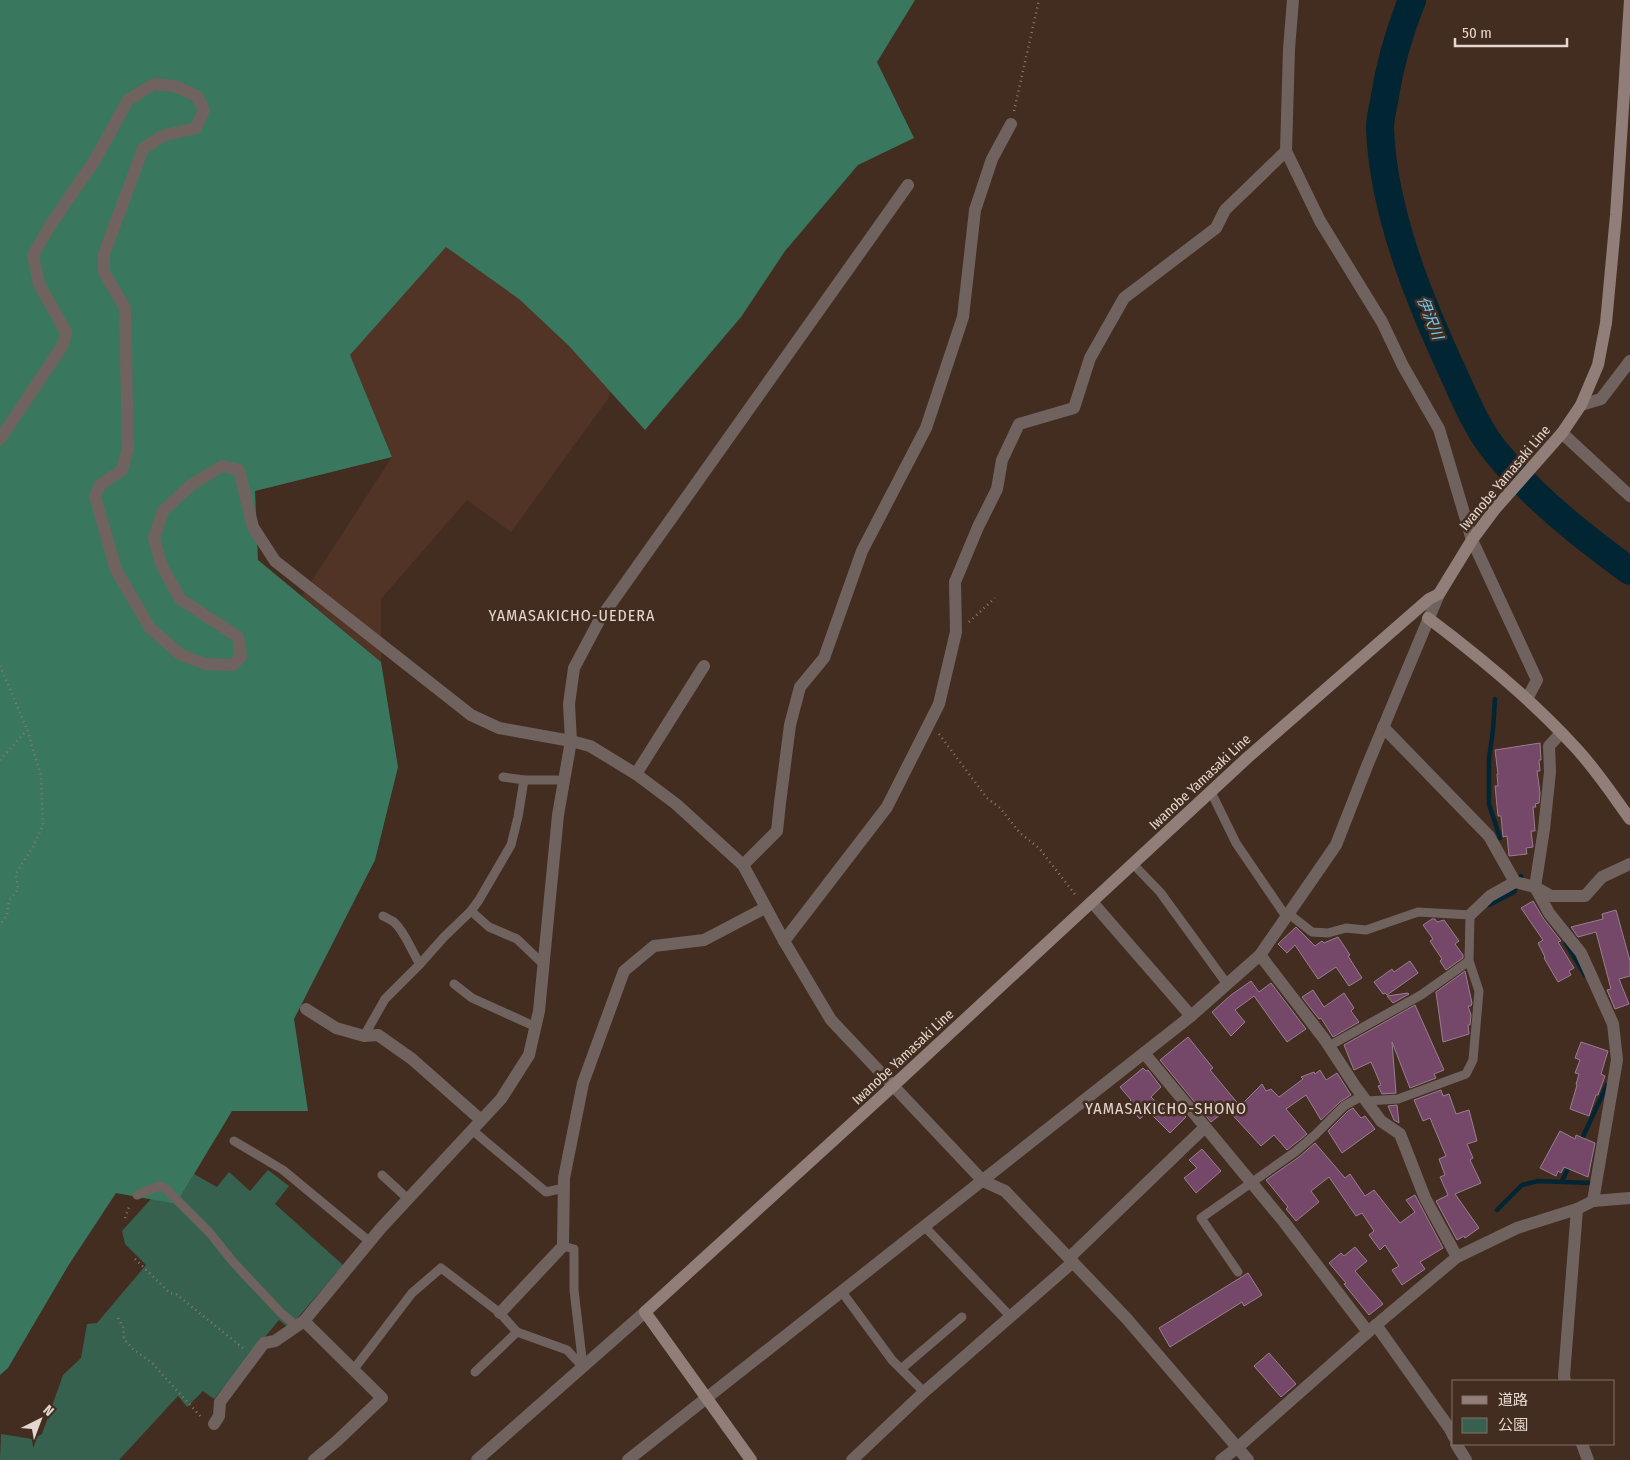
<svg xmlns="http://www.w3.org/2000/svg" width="1630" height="1460" viewBox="0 0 1630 1460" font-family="'Fira Sans Condensed','Noto Sans JP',sans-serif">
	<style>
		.built { fill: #513425 }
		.green { fill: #35614e }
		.forest { fill: #39785e }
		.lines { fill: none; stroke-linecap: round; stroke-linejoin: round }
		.stream { stroke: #012533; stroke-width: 4.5 }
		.river { stroke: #012533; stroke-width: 28 }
		.building { fill: #754769; stroke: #977f90 }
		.path { stroke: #8b796f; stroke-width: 2.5; stroke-dasharray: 1 4; stroke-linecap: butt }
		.lane { stroke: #70635f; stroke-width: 9 }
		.street { stroke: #70635f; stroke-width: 12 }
		.secondary { stroke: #917e78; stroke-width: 12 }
		.labels { text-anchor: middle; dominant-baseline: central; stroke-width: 5; stroke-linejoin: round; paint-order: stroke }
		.street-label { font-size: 14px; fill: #e5d7cf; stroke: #432d21 }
		.water-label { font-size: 15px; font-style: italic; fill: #6ccef7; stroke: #432d21 }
		.quarter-label { font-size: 16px; letter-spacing: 1px; fill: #e5d7cf; stroke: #432d21 }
	</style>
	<rect width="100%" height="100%" fill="#432d21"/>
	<polygon class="built" points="446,247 519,299 569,346 610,391 608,399 511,532 467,500 381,599 381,662 302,596 392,457 349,355"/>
	<polygon class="green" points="268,1170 289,1186 275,1204 343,1265 289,1328 279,1320 214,1399 203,1391 187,1407 178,1396 119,1460 0,1460 1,1434 32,1439 42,1434 63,1375 81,1358 87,1324 97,1323 146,1265 125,1244 122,1231 151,1199 176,1204 194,1174 217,1187 229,1172 250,1191"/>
	<polygon class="forest" points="0,0 915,0 877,62 914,138 858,165 785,251 741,317 645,430 569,346 519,299 446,247 350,355 392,457 255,491 258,560 381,662 398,767 375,860 294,1019 308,1111 232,1111 176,1204 116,1193 68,1266 8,1368 0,1375"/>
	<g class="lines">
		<g class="stream">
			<polyline points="1495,699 1493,730 1489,759 1489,804 1500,838"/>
			<polyline points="1489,905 1514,892 1521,876"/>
			<polyline points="1566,943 1585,975"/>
			<polyline points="1581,1141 1607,1085"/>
			<polyline points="1562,1181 1570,1164"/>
			<polyline points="1497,1210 1522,1185 1538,1181 1591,1183"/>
		</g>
		<path class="river" d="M1412 0C1399 33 1389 67 1384 102 1382 111 1380 120 1380 128 1383 212 1420 302 1455 377 1466 402 1479 432 1497 453 1535 499 1582 536 1630 571"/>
	</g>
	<g class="building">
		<polygon points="1540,743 1541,760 1539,760 1540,771 1537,771 1540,793 1539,803 1535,804 1536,807 1533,807 1535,831 1531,831 1533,847 1526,848 1527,854 1509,856 1507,836 1503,837 1501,816 1498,816 1495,786 1498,786 1497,774 1498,774 1495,750"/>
		<polygon points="1533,901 1543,918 1561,941 1558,942 1574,968 1569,971 1571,975 1558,982 1544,958 1545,957 1538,943 1543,940 1521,908"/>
		<polygon points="1616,910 1630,961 1630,976 1619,979 1629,1004 1615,1009 1607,990 1611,989 1596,932 1578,937 1571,927 1603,919 1602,914"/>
		<polygon points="1432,919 1435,919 1437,922 1444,920 1459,941 1455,944 1463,955 1463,958 1446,970 1440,961 1442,959 1430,941 1433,939 1423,925"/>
		<polygon points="1296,927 1315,946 1322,941 1324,943 1338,937 1350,955 1348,956 1362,978 1349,986 1336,967 1318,979 1295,945 1287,953 1278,944"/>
		<polygon points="1410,961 1418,973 1387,995 1385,993 1383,994 1374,982 1392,969 1394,972"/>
		<polygon points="1465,971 1472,1003 1471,1006 1468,1006 1471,1015 1470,1025 1468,1025 1469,1034 1443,1042 1436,992"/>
		<polygon points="1251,981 1259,992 1271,983 1306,1029 1287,1042 1254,996 1235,1010 1245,1022 1231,1036 1212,1012 1231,995"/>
		<polygon points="1313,990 1324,1007 1344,993 1354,1008 1351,1011 1359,1022 1333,1037 1321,1018 1319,1019 1302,997"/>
		<polygon points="1408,993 1409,994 1393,1003 1387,996"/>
		<polygon points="1415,1005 1444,1070 1434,1074 1436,1078 1410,1088 1392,1042 1396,1093 1382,1094 1378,1086 1381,1085 1371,1062 1354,1070 1344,1045"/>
		<polygon points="1188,1037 1213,1068 1210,1070 1240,1106 1262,1084 1266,1091 1271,1089 1279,1097 1303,1079 1301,1077 1314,1072 1315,1074 1320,1070 1326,1080 1337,1073 1351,1095 1340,1102 1321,1120 1306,1095 1286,1109 1307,1134 1287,1150 1274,1135 1261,1146 1227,1109 1211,1122 1160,1060"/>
		<polygon points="1581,1042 1608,1051 1601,1074 1605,1076 1598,1095 1596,1095 1589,1116 1570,1109 1577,1085 1576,1084 1579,1074 1575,1073 1580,1060 1575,1058"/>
		<polygon points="1143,1068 1146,1071 1148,1070 1161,1087 1151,1097 1168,1113 1177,1105 1186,1117 1170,1133 1148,1111 1140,1119 1126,1105 1131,1100 1120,1087"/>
		<polygon points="1441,1090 1443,1096 1449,1094 1456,1114 1469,1110 1477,1141 1467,1144 1473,1158 1470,1160 1481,1183 1455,1194 1479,1228 1465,1238 1464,1236 1457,1240 1436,1201 1448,1195 1440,1177 1445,1175 1439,1159 1446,1156 1430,1118 1423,1121 1414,1100"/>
		<polygon points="1397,1105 1399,1123 1394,1120 1388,1106"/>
		<polygon points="1353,1108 1361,1118 1365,1116 1375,1129 1342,1153 1328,1131 1348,1111"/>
		<polygon points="1560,1131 1575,1139 1576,1135 1595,1143 1588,1177 1564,1167 1561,1173 1558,1171 1556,1176 1540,1168"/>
		<polygon points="1315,1143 1345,1178 1350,1174 1365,1196 1374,1190 1400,1223 1415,1212 1406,1200 1415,1195 1443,1248 1420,1262 1425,1269 1402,1285 1392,1270 1399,1266 1385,1245 1380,1250 1369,1235 1374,1231 1362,1213 1356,1216 1329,1177 1311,1191 1319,1202 1296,1221 1286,1209 1288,1207 1266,1180 1299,1157"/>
		<polygon points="1202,1149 1221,1171 1196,1193 1184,1178 1197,1168 1189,1160"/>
		<polygon points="1355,1247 1367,1261 1355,1271 1383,1304 1369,1315 1344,1284 1346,1283 1329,1263 1341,1253 1344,1256"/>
		<polygon points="1248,1273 1262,1295 1244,1306 1242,1302 1170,1347 1159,1328"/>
		<polygon points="1269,1353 1296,1384 1281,1397 1254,1366"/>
	</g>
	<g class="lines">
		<g class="path">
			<polyline points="1014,111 1039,0"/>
			<polyline points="969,622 995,598"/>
			<polyline points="0,666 27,729 41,776 43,825 34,845 16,874 18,889 9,901 7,915 0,925"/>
			<polyline points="939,734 987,798 1000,808 1020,833 1039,848 1077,897"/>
			<polyline points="0,760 27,730"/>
			<polyline points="125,1218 130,1204"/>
			<polyline points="135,1259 170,1293 176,1294 243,1348"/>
			<polyline points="118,1318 123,1327 124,1339 133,1349 152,1363 202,1418"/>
		</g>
		<g class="lane">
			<polyline points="503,777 524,780 564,780"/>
			<polyline points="1211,792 1236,843 1287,918"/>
			<polyline points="1133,864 1160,892 1227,984"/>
			<polyline points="471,911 489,927 517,939 543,964"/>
			<polyline points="1289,914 1312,932 1328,933 1346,928 1366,930 1418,912 1470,915 1469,961 1479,991 1473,1060 1466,1074 1398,1099 1367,1101"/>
			<path d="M383 916C387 918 391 920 394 922 406 933 411 951 420 964"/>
			<polyline points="454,984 472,998 536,1027"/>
			<polyline points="364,1036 385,999 420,964 444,937 471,911 479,900 511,845 518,817 524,780"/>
			<polyline points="1329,1046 1421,995 1469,961"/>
			<polyline points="472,1130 546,1192 564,1188"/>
			<polyline points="234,1141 283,1170 370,1242"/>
			<polyline points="382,1175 408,1199"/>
			<polyline points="137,1195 159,1186 165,1188 209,1232 234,1263 281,1313 298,1327"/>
			<polyline points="925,1227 1010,1316"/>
			<polyline points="1238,1272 1201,1218 1295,1152 1316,1134 1344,1106 1362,1096"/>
			<polyline points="842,1292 892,1360 924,1392"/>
			<polyline points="354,1369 412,1293 441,1268 500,1313 517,1332 567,1350 583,1367 574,1290 574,1249 563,1246"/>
			<polyline points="901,1369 962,1317"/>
			<polyline points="475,1372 517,1332"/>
		</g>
		<g class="street">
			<polyline points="1293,0 1289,49 1286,151 1320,221 1382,322 1403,366 1439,429 1472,540 1537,680 1527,699"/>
			<polyline points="1581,405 1601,399 1630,361"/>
			<polyline points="1562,433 1630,496"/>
			<polyline points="0,439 63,345 66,332 39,284 33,255 51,224 95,160 128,100 154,84 175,86 197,96 204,110 196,128 162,136 143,149 104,254 104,272 125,308 128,448 122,470 100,485 95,496 116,570 150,628 181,655 205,664 232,665 241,657 238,637 180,599 161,564 154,538 163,511 191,485 222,466 239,470 253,527 275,561 471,715 499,728 571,741 590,746 636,774 676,804 743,865 784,941 831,1020 983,1181 1005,1191 1127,1319 1248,1460"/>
			<polyline points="1383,727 1489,836 1515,882 1535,887 1551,896 1585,896 1602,877 1630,864"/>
			<polyline points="1561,733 1549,746 1550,772 1544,829 1535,887 1549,913 1581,953 1613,1024 1617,1060 1593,1201"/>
			<polyline points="636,774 704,666"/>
			<polyline points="743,865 777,831 780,803 790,725 800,687 824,658 862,551 926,428 963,317 975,210 992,159 1011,124"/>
			<polyline points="1092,902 1191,1016"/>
			<polyline points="1470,915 1490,896 1515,882"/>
			<polyline points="784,941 887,807 939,704 956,632 955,582 978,527 997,489 1002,460 1019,424 1074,408 1090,358 1124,298 1216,228 1225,210 1286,151"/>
			<polyline points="1260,955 1325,1040 1355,1086 1381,1121 1400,1134 1425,1198 1457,1257"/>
			<polyline points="306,1009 336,1028 364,1036 378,1035 412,1059 481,1120"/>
			<polyline points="1144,1053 1284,1222 1368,1332"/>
			<polyline points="1069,1258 1205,1127"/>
			<polyline points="500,1313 563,1246 564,1178 583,1083 624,971 654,946 704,940 765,908"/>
			<polyline points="1376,1325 1450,1429 1454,1437"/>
			<polyline points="1565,1381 1564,1376 1577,1209"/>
			<polyline points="214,1424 219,1416 220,1402 264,1343 275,1341 304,1321"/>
			<polyline points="1456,1444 1466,1460"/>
			<polyline points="1582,1444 1588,1460"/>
			<polyline points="314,1460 338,1440 382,1398 304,1321 381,1228 501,1099 529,1055 539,1011 558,815 571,741 569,704 574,668 600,619 908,185"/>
			<polyline points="477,1460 645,1312"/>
			<polyline points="628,1460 1144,1053 1191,1016 1260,955 1336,845 1367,766 1439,594"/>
			<polyline points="852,1460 924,1392 1073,1262"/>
			<polyline points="1221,1460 1237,1448 1376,1325 1457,1257 1517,1228 1577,1209 1593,1201 1630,1198"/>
		</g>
		<g class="secondary">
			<path d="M1428 618C1480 657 1530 698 1574 746 1595 768 1612 794 1630 819"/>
			<polyline points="751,1460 645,1312 893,1086 1247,758 1429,599 1439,594 1472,540 1495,509 1562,433 1581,405 1598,365 1606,323 1616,215 1630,0"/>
		</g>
	</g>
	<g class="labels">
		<g class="street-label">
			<text transform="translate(1505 478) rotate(-50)">Iwanobe Yamasaki Line</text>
			<text transform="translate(1200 782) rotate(-43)">Iwanobe Yamasaki Line</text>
			<text transform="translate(903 1057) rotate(-43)">Iwanobe Yamasaki Line</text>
		</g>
		<g class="water-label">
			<text transform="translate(1430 318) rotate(68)">伊沢川</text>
		</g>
		<g class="quarter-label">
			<text x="572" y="615">YAMASAKICHO-UEDERA</text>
			<text x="1166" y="1108">YAMASAKICHO-SHONO</text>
		</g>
	</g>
	<rect x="1452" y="1380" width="162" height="65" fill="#432d21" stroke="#847167"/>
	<rect x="1462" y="1396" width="25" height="8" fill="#917e78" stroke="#847167"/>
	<text x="1498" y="1405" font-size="15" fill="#e5d7cf">道路</text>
	<rect x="1462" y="1418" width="25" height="15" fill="#35614e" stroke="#847167"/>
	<text x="1498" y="1430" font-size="15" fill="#e5d7cf">公園</text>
	<g transform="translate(40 1420) rotate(42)" stroke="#432d21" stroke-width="4" paint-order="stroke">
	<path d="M0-4L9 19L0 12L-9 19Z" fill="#e5d7cf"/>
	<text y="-8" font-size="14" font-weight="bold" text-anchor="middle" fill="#e5d7cf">N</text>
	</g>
	<path d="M1455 38v8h112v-8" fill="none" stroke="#e5d7cf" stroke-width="2.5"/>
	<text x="1462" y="38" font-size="15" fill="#e5d7cf" stroke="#432d21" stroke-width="4" paint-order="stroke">50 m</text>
</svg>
